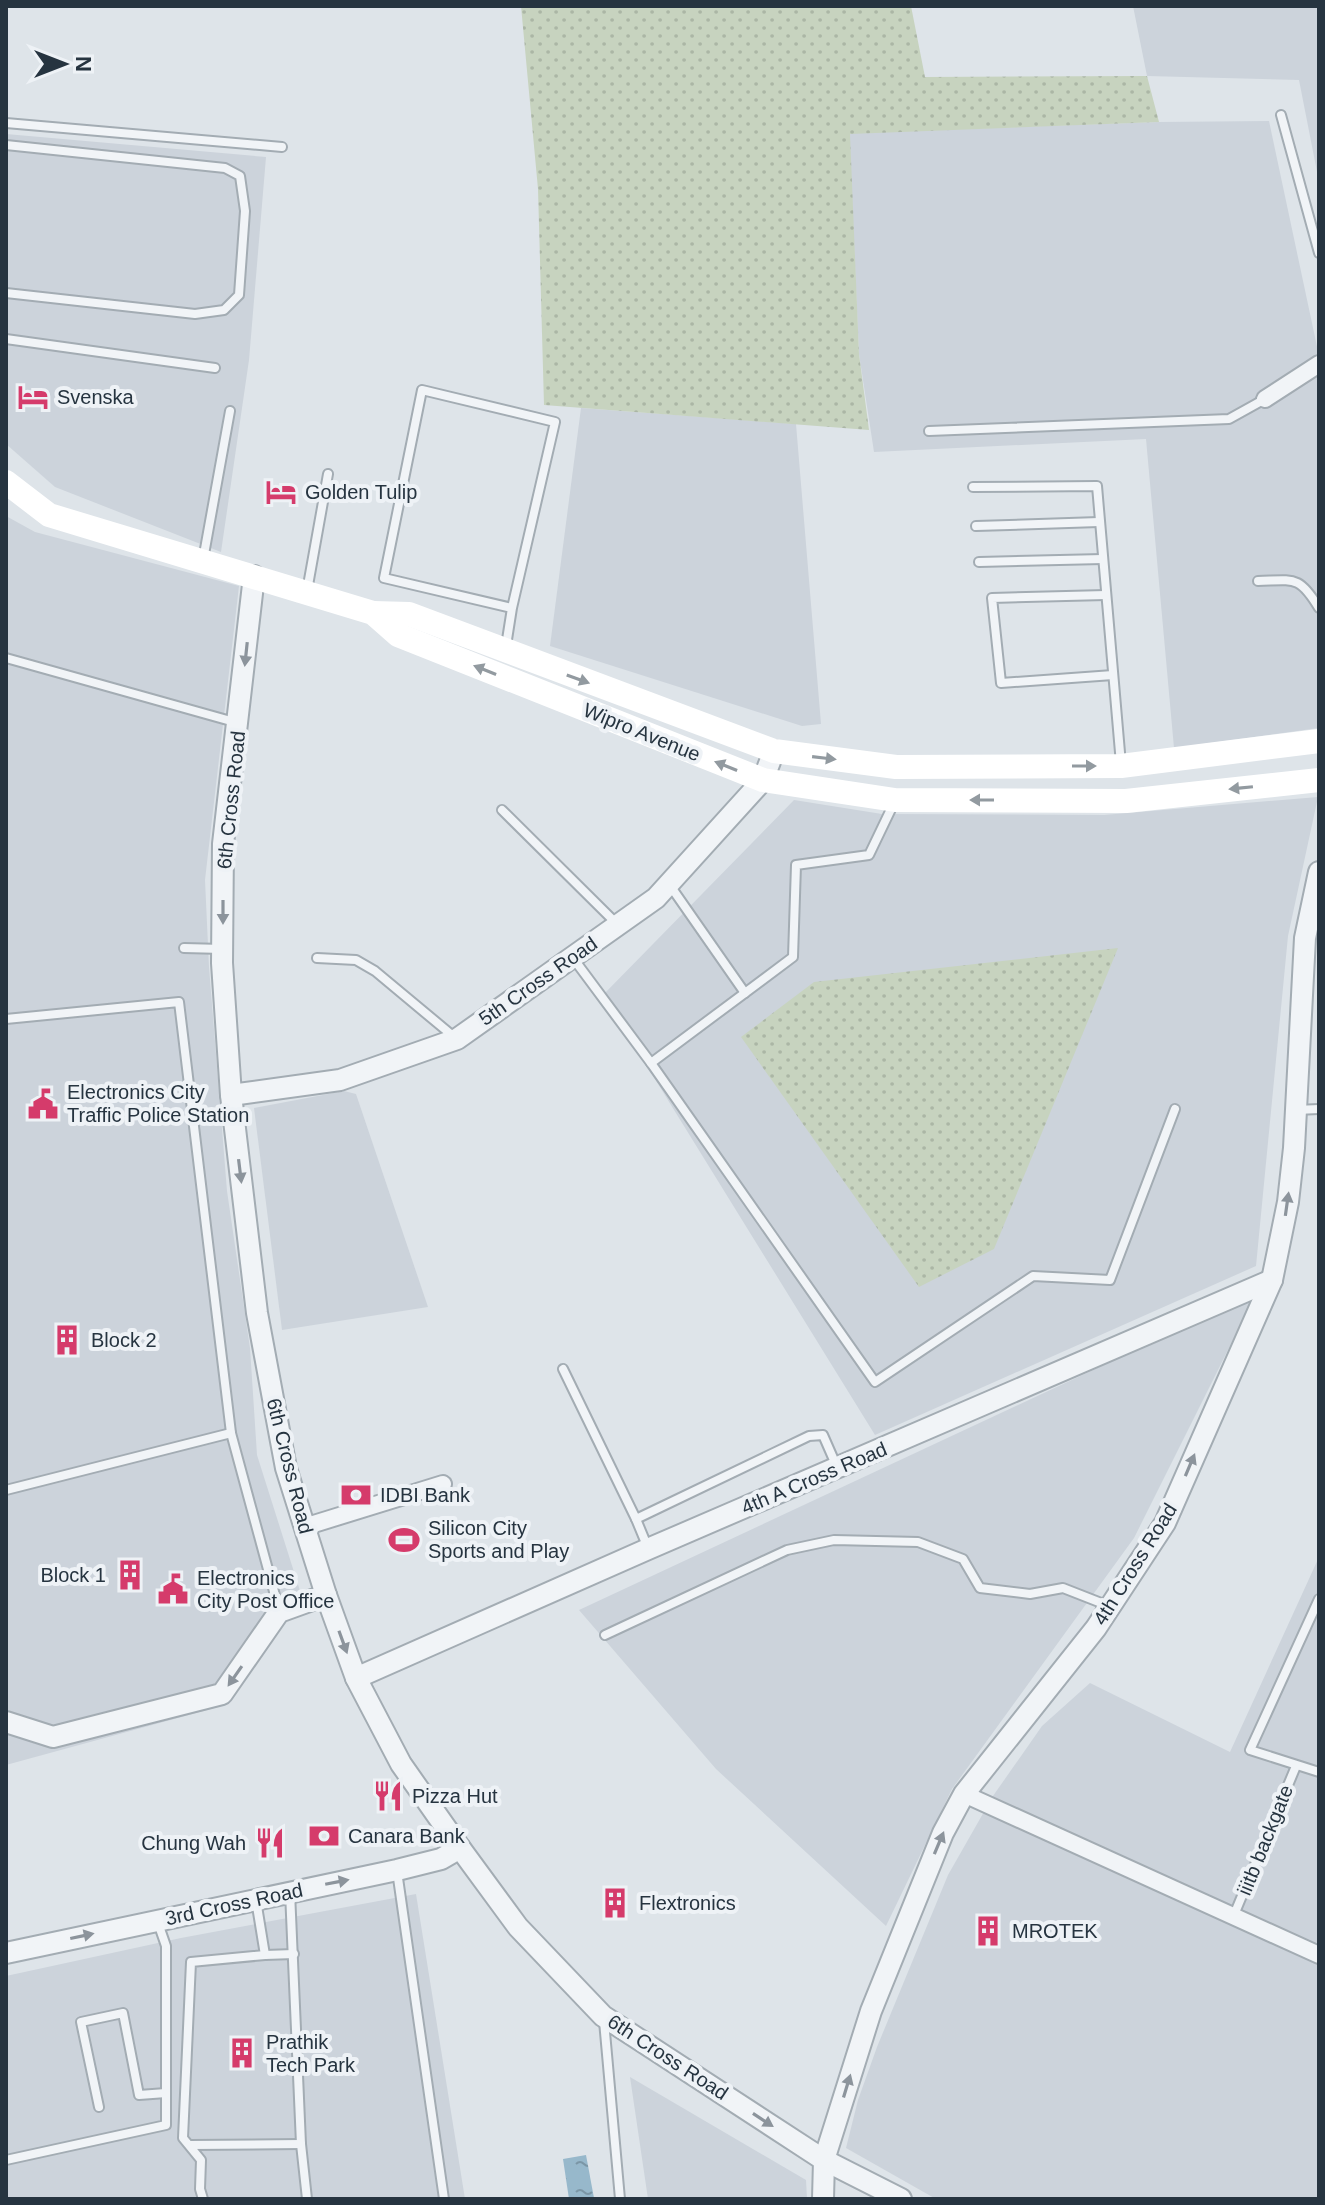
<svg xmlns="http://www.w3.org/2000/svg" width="1325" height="2205" viewBox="0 0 1325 2205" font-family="Arial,sans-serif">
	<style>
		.built { fill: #ccd3db }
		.grass { fill: url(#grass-dots) }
		.water { fill: url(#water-ripples) }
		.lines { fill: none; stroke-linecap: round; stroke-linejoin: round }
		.service-casing { stroke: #a3acb3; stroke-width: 12 }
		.minor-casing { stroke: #a3acb3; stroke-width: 20 }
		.tertiary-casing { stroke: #a3acb3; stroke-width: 24 }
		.service { stroke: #f1f4f7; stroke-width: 8 }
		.minor { stroke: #f1f4f7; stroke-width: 16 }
		.tertiary { stroke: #f1f4f7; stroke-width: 20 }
		.secondary { stroke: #fff; stroke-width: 24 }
		.oneway { fill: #8c949c }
		.oneway2 { fill: #929aa0 }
		.labels { text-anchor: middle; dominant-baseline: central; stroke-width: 8; stroke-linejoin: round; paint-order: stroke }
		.poi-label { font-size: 20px; fill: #263440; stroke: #eef2f6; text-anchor: start }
		.street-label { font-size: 20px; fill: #263440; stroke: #eef2f6 }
	</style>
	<defs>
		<pattern id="grass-dots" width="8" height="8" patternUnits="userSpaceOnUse" patternTransform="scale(2)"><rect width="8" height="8" fill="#c7d3bf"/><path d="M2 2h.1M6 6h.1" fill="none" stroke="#abb6a5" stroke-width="1.8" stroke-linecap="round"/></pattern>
		<pattern id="water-ripples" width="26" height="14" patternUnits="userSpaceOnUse" patternTransform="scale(2)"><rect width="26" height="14" fill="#97b8cb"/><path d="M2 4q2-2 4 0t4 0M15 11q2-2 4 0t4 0" fill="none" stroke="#7b96a6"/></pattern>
	</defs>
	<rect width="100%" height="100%" fill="#dee4e9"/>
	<g class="built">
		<polygon points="1133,6 1319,6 1319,182 1299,80 1147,76"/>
		<polygon points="1269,121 1319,356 1319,728 1174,748 1146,439 874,452 859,354 849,133 1159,122"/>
		<polygon points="6,134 266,157 249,360 221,552 55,487 6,444"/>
		<polygon points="581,408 796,424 821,724 802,726 550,646"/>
		<polygon points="6,516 35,532 239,586 205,880 209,967 227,1191 250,1348 257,1455 301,1594 218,1707 6,1765"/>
		<polygon points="1318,797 1288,936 1256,1266 875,1435 603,995 794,800 882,814 1104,815"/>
		<polygon points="344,1091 356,1094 428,1307 282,1330 254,1108"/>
		<polygon points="1256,1294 1134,1538 952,1789 886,1926 716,1769 579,1610"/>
		<polygon points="1319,1557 1319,2199 936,2199 846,2148 858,2100 877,2047 948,1875 993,1796 1042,1726 1090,1683 1230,1752"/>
		<polygon points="416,1894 465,2199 6,2199 6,1976 181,1938"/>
		<polygon points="630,2077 806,2180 807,2199 648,2199"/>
	</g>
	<g class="grass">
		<polygon points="521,6 911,6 925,77 1147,76 1159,122 850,134 859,354 869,430 544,405 538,189"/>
		<polygon points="1118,948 994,1249 919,1287 741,1037 814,982"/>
	</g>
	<polygon class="water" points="586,2155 594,2198 569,2199 563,2159"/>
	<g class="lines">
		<g class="service-casing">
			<g id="service">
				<polyline points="1281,115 1319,253"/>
				<polyline points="6,123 282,147"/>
				<polyline points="6,145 225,168 240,176 245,211 239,295 224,310 195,314 6,293"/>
				<polyline points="6,339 215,368"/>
				<polyline points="929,431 1229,419 1265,399"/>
				<polyline points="973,487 1097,486 1121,764"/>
				<polyline points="976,526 1099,522"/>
				<polyline points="203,560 230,411"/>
				<polyline points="979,562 1103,559"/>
				<path d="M1258 581C1294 580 1299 575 1319 608"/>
				<polyline points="307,591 328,474"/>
				<polyline points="1106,595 992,598 1001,683 1113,675"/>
				<polyline points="506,646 512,608 555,422 422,390 384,578 512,608"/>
				<polyline points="6,658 238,723"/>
				<polyline points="502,810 618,925"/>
				<polyline points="669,884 745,993"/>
				<polyline points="184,948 223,949"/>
				<polyline points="317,958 356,960 375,971 453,1036"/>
				<polyline points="573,958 651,1063 875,1382 1033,1276 1110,1280 1175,1109"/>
				<polyline points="6,1019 179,1002 231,1433 279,1610"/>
				<polyline points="651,1063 793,957 796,865 869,855 893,805"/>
				<polyline points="1296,1110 1319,1109"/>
				<polyline points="563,1369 636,1519 809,1436 823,1435 837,1467"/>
				<polyline points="6,1490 231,1433"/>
				<polyline points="636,1519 648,1548"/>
				<polyline points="1319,1599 1250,1750 1319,1772"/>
				<polyline points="605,1635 787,1550 834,1540 918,1542 963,1559 980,1588 1030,1594 1063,1588 1109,1606"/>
				<polyline points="397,1871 444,2199"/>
				<polyline points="290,1892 301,2144 307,2199"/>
				<polyline points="1234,1915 1296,1766"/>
				<polyline points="265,1955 294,1954"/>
				<polyline points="604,2021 620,2199"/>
				<polyline points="99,2107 81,2022 123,2013 139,2095 166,2093"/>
				<polyline points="191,2145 301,2144"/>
				<polyline points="6,2160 166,2125 166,1946 158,1923"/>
				<polyline points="203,2199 200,2189 201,2160 183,2138 191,1962 265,1955 256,1900"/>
			</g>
		</g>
		<g class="minor-casing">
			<g id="minor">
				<polyline points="1265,399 1319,364"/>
				<polyline points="304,1527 443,1484"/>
				<polyline points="964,1794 1319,1955"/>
			</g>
		</g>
		<g class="tertiary-casing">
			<g id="tertiary">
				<polyline points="254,576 223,844 222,963 231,1095 257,1313 286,1468 326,1595 356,1678 401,1764 460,1848 518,1927 603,2016 824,2160 901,2199"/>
				<polyline points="231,1095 340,1080 457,1039 656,898 763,780 774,751"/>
				<polyline points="356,1678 648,1549 1272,1280"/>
				<polyline points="6,1722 53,1737 222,1694 279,1612 326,1595"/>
				<polyline points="6,1953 397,1870 441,1859 460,1848"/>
				<polyline points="823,2199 824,2160 871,2011 943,1833 964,1794 1096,1628 1165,1523 1272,1280 1288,1202 1294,1148 1305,938 1319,872"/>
			</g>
		</g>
		<use href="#service" class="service"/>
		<use href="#minor" class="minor"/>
		<use href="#tertiary" class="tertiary"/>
		<g class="secondary">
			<polyline points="6,482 49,515 373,613 398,635 763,780 895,800 1126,801 1319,780"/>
			<polyline points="373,613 409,614 774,751 896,767 1121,766 1319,741"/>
		</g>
	</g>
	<defs><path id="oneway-solid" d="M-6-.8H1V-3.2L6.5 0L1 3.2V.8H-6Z" transform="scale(2)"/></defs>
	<g class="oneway">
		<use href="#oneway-solid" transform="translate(246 654) rotate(96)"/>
		<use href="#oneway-solid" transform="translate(223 912) rotate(90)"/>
		<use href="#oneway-solid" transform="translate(240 1171) rotate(83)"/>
		<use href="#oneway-solid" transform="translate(1287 1204) rotate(-82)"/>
		<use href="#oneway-solid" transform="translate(1190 1465) rotate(-67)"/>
		<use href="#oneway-solid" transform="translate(343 1642) rotate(70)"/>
		<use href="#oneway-solid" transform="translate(235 1676) rotate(125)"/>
		<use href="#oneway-solid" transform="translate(939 1843) rotate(-67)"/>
		<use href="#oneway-solid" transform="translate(337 1882) rotate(-11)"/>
		<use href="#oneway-solid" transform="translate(82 1936) rotate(-12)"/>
		<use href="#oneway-solid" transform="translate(847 2086) rotate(-73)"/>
		<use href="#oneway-solid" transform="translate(763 2120) rotate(33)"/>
	</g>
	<g class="oneway2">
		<use href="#oneway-solid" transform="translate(485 670) rotate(-158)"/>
		<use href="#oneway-solid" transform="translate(578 679) rotate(20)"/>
		<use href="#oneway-solid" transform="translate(824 758) rotate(7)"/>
		<use href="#oneway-solid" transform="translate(726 766) rotate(-158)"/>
		<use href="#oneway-solid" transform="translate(1084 766)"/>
		<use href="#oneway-solid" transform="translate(1241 788) rotate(174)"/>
		<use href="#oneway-solid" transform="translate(982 800) rotate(-180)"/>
	</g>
	<defs>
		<g id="hotel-bare" transform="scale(2.4)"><path d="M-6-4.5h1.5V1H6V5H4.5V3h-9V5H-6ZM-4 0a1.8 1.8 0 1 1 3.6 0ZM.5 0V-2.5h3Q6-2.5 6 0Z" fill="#d53b6b" stroke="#eef2f6" stroke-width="2.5" paint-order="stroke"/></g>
		<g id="civic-bare" transform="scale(2.4)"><path d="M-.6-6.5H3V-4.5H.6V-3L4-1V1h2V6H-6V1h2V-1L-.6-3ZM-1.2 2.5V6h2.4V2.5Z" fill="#d53b6b" stroke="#eef2f6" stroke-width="2.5" paint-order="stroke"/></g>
		<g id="building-bare" transform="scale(2.4)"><path d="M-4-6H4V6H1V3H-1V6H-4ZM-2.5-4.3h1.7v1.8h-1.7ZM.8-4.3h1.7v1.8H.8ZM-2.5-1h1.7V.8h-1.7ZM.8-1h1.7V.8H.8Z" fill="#d53b6b" stroke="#eef2f6" stroke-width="2.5" paint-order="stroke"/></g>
		<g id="bank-bare" transform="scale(2.4)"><path d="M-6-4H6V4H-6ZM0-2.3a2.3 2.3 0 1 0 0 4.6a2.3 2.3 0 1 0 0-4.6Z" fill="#d53b6b" stroke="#eef2f6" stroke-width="2.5" paint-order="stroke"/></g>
		<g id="stadium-bare" transform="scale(2.4)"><path d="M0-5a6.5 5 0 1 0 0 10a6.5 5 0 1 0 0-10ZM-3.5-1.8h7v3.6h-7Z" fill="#d53b6b" stroke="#eef2f6" stroke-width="2.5" paint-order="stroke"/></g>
		<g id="restaurant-bare" transform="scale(2.4)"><path d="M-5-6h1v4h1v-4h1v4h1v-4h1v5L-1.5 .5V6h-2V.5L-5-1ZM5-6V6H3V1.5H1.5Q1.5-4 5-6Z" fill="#d53b6b" stroke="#eef2f6" stroke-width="2.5" paint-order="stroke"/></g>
	</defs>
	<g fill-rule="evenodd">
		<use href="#hotel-bare" x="33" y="397"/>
		<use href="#hotel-bare" x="281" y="492"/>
		<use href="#civic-bare" x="43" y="1104"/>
		<use href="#building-bare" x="67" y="1340"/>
		<use href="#bank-bare" x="356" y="1495"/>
		<use href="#stadium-bare" x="404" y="1540"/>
		<use href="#building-bare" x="130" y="1575"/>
		<use href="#civic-bare" x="173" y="1589"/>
		<use href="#restaurant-bare" x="388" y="1796"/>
		<use href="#bank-bare" x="324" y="1836"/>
		<use href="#restaurant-bare" x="270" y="1843"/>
		<use href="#building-bare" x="615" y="1903"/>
		<use href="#building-bare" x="988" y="1931"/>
		<use href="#building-bare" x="242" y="2053"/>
	</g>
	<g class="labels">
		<g class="poi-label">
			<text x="57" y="397">Svenska</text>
			<text x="305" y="492">Golden Tulip</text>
			<text x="67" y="1092">Electronics City<tspan x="67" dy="23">Traffic Police Station</tspan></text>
			<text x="91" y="1340">Block 2</text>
			<text x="380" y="1495">IDBI Bank</text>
			<text x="428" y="1528">Silicon City<tspan x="428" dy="23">Sports and Play</tspan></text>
			<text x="106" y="1575" text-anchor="end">Block 1</text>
			<text x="197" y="1578">Electronics<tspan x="197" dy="23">City Post Office</tspan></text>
			<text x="412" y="1796">Pizza Hut</text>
			<text x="348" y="1836">Canara Bank</text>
			<text x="246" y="1843" text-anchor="end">Chung Wah</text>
			<text x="639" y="1903">Flextronics</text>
			<text x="1012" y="1931">MROTEK</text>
			<text x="266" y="2042">Prathik<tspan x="266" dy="23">Tech Park</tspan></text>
		</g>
		<g class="street-label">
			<text transform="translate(642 732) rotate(22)">Wipro Avenue</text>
			<text transform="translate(231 800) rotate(-84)">6th Cross Road</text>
			<text transform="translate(538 981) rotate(-35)">5th Cross Road</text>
			<text transform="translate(290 1466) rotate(76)">6th Cross Road</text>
			<text transform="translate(814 1478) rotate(-23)">4th A Cross Road</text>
			<text transform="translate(1135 1564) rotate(-58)">4th Cross Road</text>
			<text transform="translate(1265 1840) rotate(-68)">iiitb backgate</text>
			<text transform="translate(234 1904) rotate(-12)">3rd Cross Road</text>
			<text transform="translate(668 2057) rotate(33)">6th Cross Road</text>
		</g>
	</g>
	<rect width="1325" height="2205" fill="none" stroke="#263440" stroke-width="16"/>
	<g transform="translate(64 64) rotate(90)" stroke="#eef2f6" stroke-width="6" paint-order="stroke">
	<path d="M0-6L14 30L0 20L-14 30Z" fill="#263440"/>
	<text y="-12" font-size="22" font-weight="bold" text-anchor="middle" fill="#263440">N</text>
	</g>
</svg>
